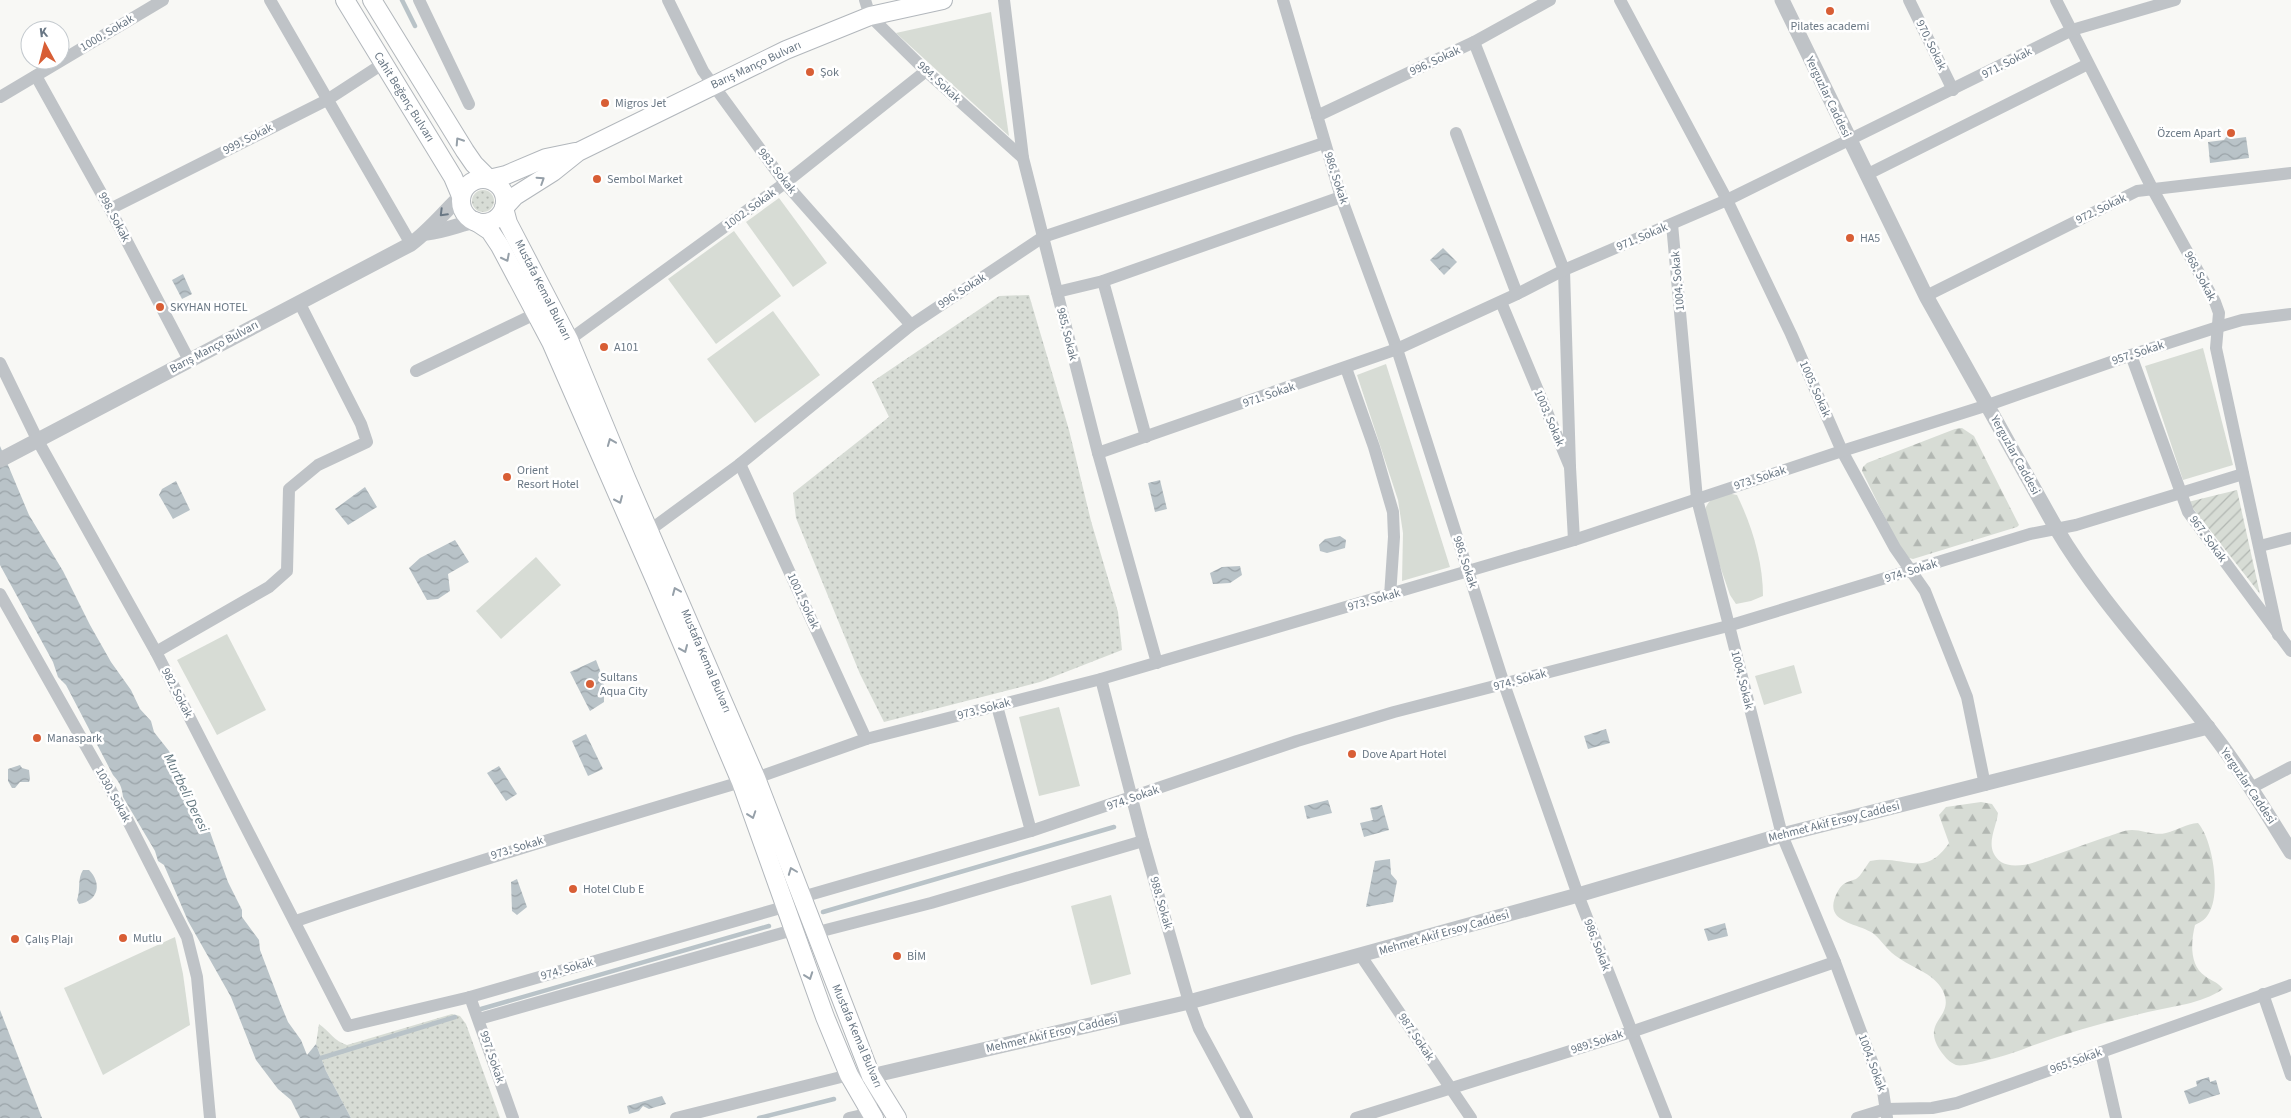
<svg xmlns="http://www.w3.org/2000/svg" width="2291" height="1118" viewBox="0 0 2291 1118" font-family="'Source Sans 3',sans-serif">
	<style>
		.grass { fill: url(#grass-dots) }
		.forest { fill: url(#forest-firs) }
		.park { fill: #d7dcd5 }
		.garden { fill: url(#garden-furrows) }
		.water { fill: url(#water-waves) }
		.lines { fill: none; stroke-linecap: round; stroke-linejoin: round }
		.stream { stroke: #b9c3c8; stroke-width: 4.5 }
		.secondary-casing { stroke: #b2b7bc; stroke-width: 20 }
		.minor { stroke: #bfc3c7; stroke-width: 12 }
		.tertiary { stroke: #bfc3c7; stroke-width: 15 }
		.secondary { stroke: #fff; stroke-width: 18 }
		.oneway { stroke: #96a0a9 }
		.oneway2 { stroke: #697784 }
		.poi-dot { fill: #d85e35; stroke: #fff; stroke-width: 2 }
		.labels { text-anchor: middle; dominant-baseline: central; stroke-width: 5; stroke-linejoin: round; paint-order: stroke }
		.poi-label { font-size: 12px; fill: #697784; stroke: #fff; text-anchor: start }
		.street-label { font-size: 12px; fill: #697784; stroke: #fff }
		.water-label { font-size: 14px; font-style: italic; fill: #647880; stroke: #fff }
	</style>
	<defs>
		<pattern id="grass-dots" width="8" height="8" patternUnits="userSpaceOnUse" patternTransform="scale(1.25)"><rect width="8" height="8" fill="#d7dcd5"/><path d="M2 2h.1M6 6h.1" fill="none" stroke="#b2b7b2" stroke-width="1.8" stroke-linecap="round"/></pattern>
		<pattern id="forest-firs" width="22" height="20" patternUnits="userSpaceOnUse" patternTransform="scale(1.25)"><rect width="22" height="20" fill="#d7dcd5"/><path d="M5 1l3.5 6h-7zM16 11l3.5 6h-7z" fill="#b2b7b2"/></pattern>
		<pattern id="garden-furrows" width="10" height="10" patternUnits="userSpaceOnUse" patternTransform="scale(1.25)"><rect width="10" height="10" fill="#d7dcd5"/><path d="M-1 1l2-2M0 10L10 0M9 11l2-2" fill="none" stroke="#b2b7b2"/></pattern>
		<pattern id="water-waves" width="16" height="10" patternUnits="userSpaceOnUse" patternTransform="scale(1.25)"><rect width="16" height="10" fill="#b9c3c8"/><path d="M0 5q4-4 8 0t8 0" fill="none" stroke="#9aa3a8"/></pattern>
	</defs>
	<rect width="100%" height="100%" fill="#f8f8f5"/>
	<g class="grass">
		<circle cx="483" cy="201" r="11"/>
		<polygon points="1029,295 1069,430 1091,521 1118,612 1122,650 1040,682 884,722 860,674 796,518 793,493 889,417 872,382 999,296"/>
		<path d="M452 1014 460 1016 466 1024 500 1118H351L326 1071 316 1044 319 1024C330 1032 334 1041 347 1045Z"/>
	</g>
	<g class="forest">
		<polygon points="1962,428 1974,436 2019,525 2017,527 1913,559 1909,558 1900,548 1862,471 1863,467 1867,463 1955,429"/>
		<path d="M1981 802 1992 804 1998 813C1996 830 1983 848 2001 862 2010 868 2028 865 2038 861 2061 853 2083 845 2106 837 2114 835 2123 830 2132 830 2143 830 2154 836 2166 833 2178 830 2186 824 2198 823 2213 840 2221 893 2209 913 2206 919 2201 922 2195 925 2191 941 2189 965 2205 976 2213 982 2215 980 2223 989 2201 1004 2173 1006 2148 1012 2105 1022 2062 1034 2021 1050 2010 1054 1966 1068 1956 1065 1949 1062 1946 1058 1942 1053 1918 1020 1956 1019 1943 991 1934 972 1908 967 1892 953 1885 947 1879 937 1871 932 1854 922 1821 922 1838 891 1843 882 1848 882 1856 879 1861 876 1866 866 1870 861 1904 854 1924 880 1949 843L1939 815 1946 807Z"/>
	</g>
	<g class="park">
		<polygon points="991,12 1009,136 896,33"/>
		<polygon points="779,198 827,263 793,287 746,222"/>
		<polygon points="734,231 781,296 716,344 668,279"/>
		<polygon points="773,311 820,375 755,423 707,359"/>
		<polygon points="2203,348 2233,465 2183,480 2145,366"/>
		<polygon points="1386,364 1450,567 1402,581 1403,533 1398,500 1357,375"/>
		<path d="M1727 493 1737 495C1752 526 1763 562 1763 596L1751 601 1736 604 1730 595 1703 517C1706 501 1712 497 1727 493Z"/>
		<polygon points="536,557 561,585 501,639 476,611"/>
		<polygon points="227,634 266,710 217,735 177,660"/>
		<polygon points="1794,665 1802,693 1764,705 1755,676"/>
		<polygon points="1059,707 1080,786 1039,796 1019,717"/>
		<polygon points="1111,895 1131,974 1091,985 1071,906"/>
		<polygon points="175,937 183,974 190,1025 103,1075 64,988"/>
	</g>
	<polygon class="garden" points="2237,490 2260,594 2188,502"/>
	<g class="water">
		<polygon points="2227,136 2231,139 2246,137 2249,158 2210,163 2208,142 2224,140"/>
		<polygon points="1443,248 1457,262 1444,275 1430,260"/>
		<polygon points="183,274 192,294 182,299 172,280"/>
		<path d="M0 446 29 515 63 571 90 625 111 662 131 690 140 709 151 721 154 732 169 751 210 832 228 882 242 910V917L259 940 260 950 281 1005 288 1022 301 1040 307 1055 316 1044 326 1071 351 1118H300L291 1100 278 1089 256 1060 231 997 188 921 164 865 158 861 155 851 123 797C122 786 119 782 113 775L66 685 58 677 53 662 0 565Z"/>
		<polygon points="1160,480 1167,509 1155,512 1148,483"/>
		<polygon points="176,481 190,510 173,519 159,495 162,489"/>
		<polygon points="365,487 377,507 348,525 335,509"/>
		<polygon points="1340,536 1346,540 1345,548 1327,553 1320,551 1319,545 1325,539"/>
		<polygon points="455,540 469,562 448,574 450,591 438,599 427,600 409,568 420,558"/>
		<polygon points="1240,566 1242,575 1230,583 1213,584 1210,573 1222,567"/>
		<polygon points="596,660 601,673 599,677 609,692 604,695 604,702 590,711 570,672"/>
		<polygon points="1606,729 1610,743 1588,749 1584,736"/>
		<polygon points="586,734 603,769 588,776 572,741"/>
		<polygon points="20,765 22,768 29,770 30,779 29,782 20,782 15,788 12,788 8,781 8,769"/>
		<polygon points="499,766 517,794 506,801 487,773"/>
		<polygon points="1328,800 1332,813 1307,819 1304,806"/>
		<polygon points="1382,805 1389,830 1364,837 1360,823 1373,820 1370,808"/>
		<polygon points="1390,859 1391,874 1397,881 1393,902 1366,907 1375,861"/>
		<path d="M83 870H89C102 883 99 901 79 904L77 900C81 889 77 879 83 870Z"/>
		<polygon points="517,879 527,907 517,915 512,911 511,882"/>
		<polygon points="1725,923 1728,936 1708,941 1704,929"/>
		<polygon points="0,1010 42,1118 0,1118"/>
		<polygon points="2209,1077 2210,1082 2216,1080 2220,1094 2189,1104 2184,1091 2197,1086 2196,1081"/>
		<polygon points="662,1096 666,1104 649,1109 643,1106 639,1111 629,1114 627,1106"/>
	</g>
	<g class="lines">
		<g class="stream">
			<polyline points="402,0 415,26"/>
			<polyline points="823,912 1114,827"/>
			<polyline points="481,1009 769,926"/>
			<polyline points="321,1058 455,1017"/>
			<polyline points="759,1118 834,1099"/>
		</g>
		<g class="secondary-casing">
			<g id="secondary">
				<polyline points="345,0 453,177 461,196"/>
				<polyline points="372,0 465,151 474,164 489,179"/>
				<circle cx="483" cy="201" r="22"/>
				<polyline points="489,179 506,175 546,158 575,152"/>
				<polyline points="504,208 508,223 569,340 626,478 756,778 871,1076 897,1118"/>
				<polyline points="504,208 515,196 553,172 578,152 786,50 870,16 943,0"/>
				<polyline points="475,221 490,231 500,246 551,342 656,582 741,782 825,1017 849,1075 874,1118"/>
			</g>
		</g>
		<g class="minor">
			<polyline points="270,0 411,244"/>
			<polyline points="419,0 469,104"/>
			<polyline points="668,0 703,71 785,183 911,325"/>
			<polyline points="865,0 870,16 926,71 1023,158"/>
			<polyline points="1004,0 1023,158 1098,453 1157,663"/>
			<polyline points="1283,0 1341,197 1397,349 1504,684 1578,895 1666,1118"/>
			<polyline points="1620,0 1727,200 1791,334 1842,451 1895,548 1925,591 1967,697 1985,785"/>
			<polyline points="1909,0 1953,90"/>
			<polyline points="2056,0 2152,188 2215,302 2219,313 2216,348 2278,635"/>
			<polyline points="1474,42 1564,270 1570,467"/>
			<polyline points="36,76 110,209 189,360"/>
			<polyline points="0,97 163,0"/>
			<polyline points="1317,116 1474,42 1550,0"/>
			<polyline points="1456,133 1517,294"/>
			<polyline points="1866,175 2088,64"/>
			<polyline points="110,209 327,100 384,63"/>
			<polyline points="1672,224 1697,499 1782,835 1835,962 1883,1091 1887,1118"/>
			<polyline points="1103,281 1146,437"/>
			<polyline points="1057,292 1103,281 1341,197"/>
			<polyline points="1926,296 2137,191 2291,173"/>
			<polyline points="1501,302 1570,467 1574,540"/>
			<polyline points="569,340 785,183 926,71"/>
			<polyline points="2131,355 2188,512 2291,651"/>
			<polyline points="0,363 38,441 156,652 348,1026 470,997 784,907"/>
			<polyline points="1346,368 1374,447 1393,512 1394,537 1390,596"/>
			<polyline points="416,371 535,314"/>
			<polyline points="1098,453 1397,349 1517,294 1564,270 1727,200 2072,30 2175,0"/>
			<polyline points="740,464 866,739"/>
			<polyline points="650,530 740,464 911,325 1043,237 1324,143"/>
			<polyline points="2260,546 2291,538"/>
			<polyline points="0,594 127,819 187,937 197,977 210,1118"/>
			<polyline points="156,652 269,587 287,571 289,489 318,465 367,442 361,424 299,302"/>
			<polyline points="1101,679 1143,841 1189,1002 1199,1029 1247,1118"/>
			<polyline points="997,706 1031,831"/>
			<polyline points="756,778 866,739 1101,679 1574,540 1842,451 1988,405 2131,355 2218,327 2242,320 2291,314"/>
			<polyline points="2251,788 2291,767"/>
			<polyline points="802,897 1031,831 1297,741 1394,712 1728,626 2030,534 2076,525 2243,474"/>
			<path d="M296 921C443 871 592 826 741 782"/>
			<polyline points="814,933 931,903 1143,841"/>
			<polyline points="1361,956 1471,1118"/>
			<polyline points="2263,994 2291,1075"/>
			<polyline points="470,997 513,1118"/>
			<polyline points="479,1019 793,930"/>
			<polyline points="2101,1052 2116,1118"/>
			<polyline points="676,1118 849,1075 871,1076 871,1113 849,1118"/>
			<polyline points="1356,1118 1631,1032 1835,962"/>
			<polyline points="1857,1118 1886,1109 1932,1108 1957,1103 2291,985"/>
		</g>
		<g class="tertiary">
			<path d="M1782 0 1926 296 2056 528C2098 599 2156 660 2206 725 2238 765 2264 809 2291 852"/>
			<path d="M427 233C444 231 458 225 475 221"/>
			<path d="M0 460 411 244C430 230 444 212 461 196"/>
			<polyline points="871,1076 1189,1002 1578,895 1782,835 2208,727"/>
		</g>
		<use href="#secondary" class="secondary"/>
	</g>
	<defs><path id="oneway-chevron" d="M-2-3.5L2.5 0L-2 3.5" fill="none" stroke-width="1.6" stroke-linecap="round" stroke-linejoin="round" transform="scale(1.25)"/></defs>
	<g class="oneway">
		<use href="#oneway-chevron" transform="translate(459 141) rotate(-123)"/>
		<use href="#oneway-chevron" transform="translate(541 180) rotate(-33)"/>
		<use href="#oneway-chevron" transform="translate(506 258) rotate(63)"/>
		<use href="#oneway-chevron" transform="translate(611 442) rotate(-112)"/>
		<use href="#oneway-chevron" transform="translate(619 500) rotate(66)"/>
		<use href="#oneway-chevron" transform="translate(676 591) rotate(-113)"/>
		<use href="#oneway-chevron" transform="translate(684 649) rotate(67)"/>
		<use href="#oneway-chevron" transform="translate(752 815) rotate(71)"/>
		<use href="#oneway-chevron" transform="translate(792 871) rotate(-111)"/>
		<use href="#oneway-chevron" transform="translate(809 976) rotate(70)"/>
	</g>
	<use class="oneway2" href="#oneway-chevron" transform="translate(443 213) rotate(135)"/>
	<g class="poi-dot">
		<circle cx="1830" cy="11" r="5"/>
		<circle cx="810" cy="72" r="5"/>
		<circle cx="605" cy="103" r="5"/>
		<circle cx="2231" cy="133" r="5"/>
		<circle cx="597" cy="179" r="5"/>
		<circle cx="1850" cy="238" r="5"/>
		<circle cx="160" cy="307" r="5"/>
		<circle cx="604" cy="347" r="5"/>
		<circle cx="507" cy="477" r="5"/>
		<circle cx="590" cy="684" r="5"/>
		<circle cx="37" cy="738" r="5"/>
		<circle cx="1352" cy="754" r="5"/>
		<circle cx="573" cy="889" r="5"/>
		<circle cx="123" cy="938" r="5"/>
		<circle cx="15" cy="939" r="5"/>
		<circle cx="897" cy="956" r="5"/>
	</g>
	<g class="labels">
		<g class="poi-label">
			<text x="1830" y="26" text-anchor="middle">Pilates academi</text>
			<text x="820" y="72">Şok</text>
			<text x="615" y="103">Migros Jet</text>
			<text x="2221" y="133" text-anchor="end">Özcem Apart</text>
			<text x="607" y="179">Sembol Market</text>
			<text x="1860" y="238">HA5</text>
			<text x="170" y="307">SKYHAN HOTEL</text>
			<text x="614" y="347">A101</text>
			<text x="517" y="470">Orient<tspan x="517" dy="14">Resort Hotel</tspan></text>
			<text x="600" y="677">Sultans<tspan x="600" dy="14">Aqua City</tspan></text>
			<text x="47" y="738">Manaspark</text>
			<text x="1362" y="754">Dove Apart Hotel</text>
			<text x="583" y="889">Hotel Club E</text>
			<text x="133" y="938">Mutlu</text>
			<text x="25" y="939">Çalış Plajı</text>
			<text x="907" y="956">BİM</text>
		</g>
		<g class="street-label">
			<text transform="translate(107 33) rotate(-31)">1000. Sokak</text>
			<text transform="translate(1931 45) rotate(64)">970. Sokak</text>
			<text transform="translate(1435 61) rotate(-25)">996. Sokak</text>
			<text transform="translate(2007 63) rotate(-27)">971. Sokak</text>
			<text transform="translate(756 65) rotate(-25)">Barış Manço Bulvarı</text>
			<text transform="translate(939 82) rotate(43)">984. Sokak</text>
			<text transform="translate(404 97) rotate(58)">Cahit Beğenç Bulvarı</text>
			<text transform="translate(1828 97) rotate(64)">Yerguzlar Caddesi</text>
			<text transform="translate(248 139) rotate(-27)">999. Sokak</text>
			<text transform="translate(777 171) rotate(52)">983. Sokak</text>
			<text transform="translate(1336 178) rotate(72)">986. Sokak</text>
			<text transform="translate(750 209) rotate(-36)">1002. Sokak</text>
			<text transform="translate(2101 209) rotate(-26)">972. Sokak</text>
			<text transform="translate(114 217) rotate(62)">998. Sokak</text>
			<text transform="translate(1642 237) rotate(-23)">971. Sokak</text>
			<text transform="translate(2200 276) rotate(62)">968. Sokak</text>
			<text transform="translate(1678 281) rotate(-95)">1004. Sokak</text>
			<text transform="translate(543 290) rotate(63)">Mustafa Kemal Bulvarı</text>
			<text transform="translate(962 291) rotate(-33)">996. Sokak</text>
			<text transform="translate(1067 334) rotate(76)">985. Sokak</text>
			<text transform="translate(214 347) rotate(-28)">Barış Manço Bulvarı</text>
			<text transform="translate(2138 353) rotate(-18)">957. Sokak</text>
			<text transform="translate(1815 389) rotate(66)">1005. Sokak</text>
			<text transform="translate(1269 395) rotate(-19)">971. Sokak</text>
			<text transform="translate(1549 418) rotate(67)">1003. Sokak</text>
			<text transform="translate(2015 455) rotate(61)">Yerguzlar Caddesi</text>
			<text transform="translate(1760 478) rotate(-18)">973. Sokak</text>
			<text transform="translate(2208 539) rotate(54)">967. Sokak</text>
			<text transform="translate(1465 562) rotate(72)">986. Sokak</text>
			<text transform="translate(1911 571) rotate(-17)">974. Sokak</text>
			<text transform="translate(1374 600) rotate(-16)">973. Sokak</text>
			<text transform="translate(803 601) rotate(65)">1001. Sokak</text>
			<text transform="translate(706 661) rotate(67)">Mustafa Kemal Bulvarı</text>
			<text transform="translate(1520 680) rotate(-15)">974. Sokak</text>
			<text transform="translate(1742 680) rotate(76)">1004. Sokak</text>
			<text transform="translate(177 693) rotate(63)">982. Sokak</text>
			<text transform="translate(984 709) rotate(-15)">973. Sokak</text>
			<text transform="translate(2248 786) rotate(56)">Yerguzlar Caddesi</text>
			<text transform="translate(113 795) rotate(61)">1030. Sokak</text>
			<text transform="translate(1133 798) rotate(-19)">974. Sokak</text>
			<text transform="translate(1834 822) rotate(-14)">Mehmet Akif Ersoy Caddesi</text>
			<text transform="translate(517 848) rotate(-17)">973. Sokak</text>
			<text transform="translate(1161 903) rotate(74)">988. Sokak</text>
			<text transform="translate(1444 933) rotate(-16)">Mehmet Akif Ersoy Caddesi</text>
			<text transform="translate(1597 945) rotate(69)">986. Sokak</text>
			<text transform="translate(567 969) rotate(-16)">974. Sokak</text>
			<text transform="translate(1052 1034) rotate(-13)">Mehmet Akif Ersoy Caddesi</text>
			<text transform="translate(857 1036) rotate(67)">Mustafa Kemal Bulvarı</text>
			<text transform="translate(1416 1037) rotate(56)">987. Sokak</text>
			<text transform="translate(1597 1042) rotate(-18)">989. Sokak</text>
			<text transform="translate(492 1057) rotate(71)">997. Sokak</text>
			<text transform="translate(2076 1061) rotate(-20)">965. Sokak</text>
			<text transform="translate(1872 1063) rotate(70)">1004. Sokak</text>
		</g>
		<g class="water-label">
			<text transform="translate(186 793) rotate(64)">Murtbeli Deresi</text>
		</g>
	</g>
	<g transform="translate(45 45) rotate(353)"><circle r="24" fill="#ffffff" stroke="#c3c9ce"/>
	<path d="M0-4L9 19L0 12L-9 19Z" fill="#d85e35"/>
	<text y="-8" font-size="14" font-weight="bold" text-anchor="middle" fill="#697784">K</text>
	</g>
</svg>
